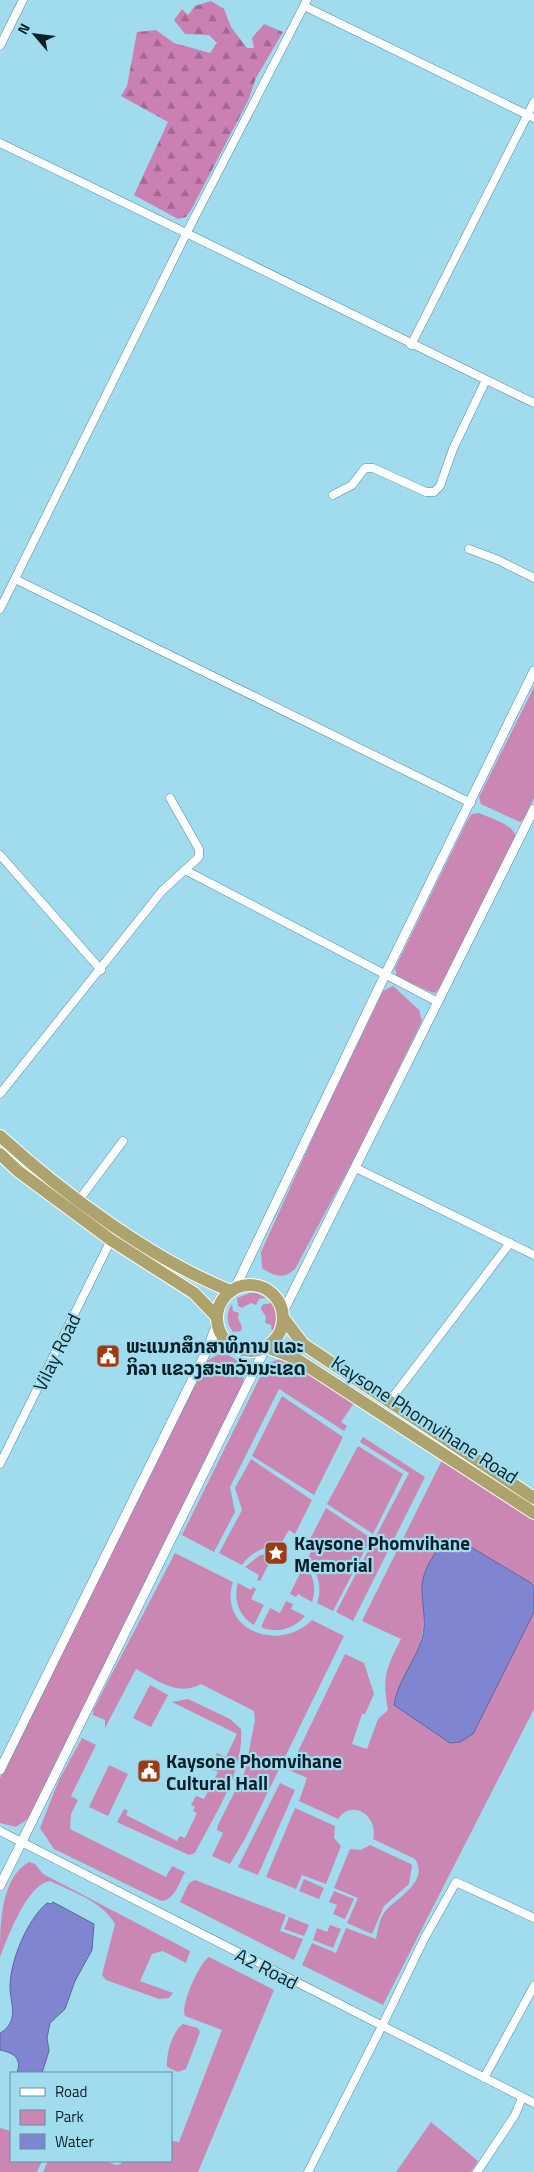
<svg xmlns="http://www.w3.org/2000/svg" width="534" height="2172" viewBox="0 0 534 2172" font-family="'Titillium Web','Noto Sans Lao',sans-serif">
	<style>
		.green { fill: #ca87b4 }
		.forest { fill: url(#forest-firs) }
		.water { fill: #7f85d1; stroke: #5b669e }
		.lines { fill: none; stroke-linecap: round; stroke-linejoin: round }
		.minor-casing { stroke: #538c9d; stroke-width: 9 }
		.tertiary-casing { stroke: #538c9d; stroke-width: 10 }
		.trunk-casing { stroke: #fff; stroke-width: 14 }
		.minor { stroke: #fff; stroke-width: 8 }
		.tertiary { stroke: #fff; stroke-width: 9 }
		.trunk { stroke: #aea36c; stroke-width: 12 }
		.labels { text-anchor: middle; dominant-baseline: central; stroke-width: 4.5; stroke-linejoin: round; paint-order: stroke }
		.poi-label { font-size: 19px; font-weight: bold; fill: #071f26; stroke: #a0dcee; text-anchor: start }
		.street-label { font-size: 19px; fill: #071f26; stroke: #a0dcee }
	</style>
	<defs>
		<pattern id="forest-firs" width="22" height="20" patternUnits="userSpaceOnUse" patternTransform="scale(1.25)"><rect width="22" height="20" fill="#cb80b3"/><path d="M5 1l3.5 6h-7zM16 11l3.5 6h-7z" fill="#a36891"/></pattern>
	</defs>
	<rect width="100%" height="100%" fill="#a0dcee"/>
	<g class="green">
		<polygon points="534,687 534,798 523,820 520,822 481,804 479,797"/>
		<path d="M479 813C490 818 512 824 516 836L440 988 435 993 431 992 397 977 395 968 468 819 472 814Z"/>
		<path d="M393 986 419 1010 422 1021 361 1146 295 1269C283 1280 274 1276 262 1268L261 1252 318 1126 383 991Z"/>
		<polygon points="250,1293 257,1293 266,1298 259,1299 256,1305 251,1303 242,1308 238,1306 237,1298"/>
		<path d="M271 1303C278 1313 278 1322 272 1332L271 1325 265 1323 266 1317 261 1309 262 1305Z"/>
		<path d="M232 1304 233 1311 239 1313 238 1318 242 1327 241 1331 233 1332C226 1322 226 1314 232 1304Z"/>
		<polygon points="219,1354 228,1355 241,1363 244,1372 243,1383 28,1819 16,1827 0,1823 0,1778 205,1362"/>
		<polygon points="280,1359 285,1359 354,1403 341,1422 347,1426 344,1431 279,1389 230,1487 235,1512 214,1552 182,1535 264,1369 271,1362"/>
		<polygon points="282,1396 343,1437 314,1495 252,1456"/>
		<polygon points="363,1437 425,1477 353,1621 336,1612 409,1473 360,1442"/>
		<polygon points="358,1446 403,1474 373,1534 327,1504"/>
		<path d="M251 1459 312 1500 295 1534 289 1530 280 1545C265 1546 251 1552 242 1565L219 1553 242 1510 235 1488Z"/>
		<path d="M442 1460 534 1519V1587L531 1583 422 1587C425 1612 425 1637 414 1660 407 1675 396 1688 394 1705L450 1743 473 1734 534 1612V1709L383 2005 302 1965 312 1943 336 1953 346 1928 376 1939C378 1930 379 1920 384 1913 395 1898 430 1883 415 1859L373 1839C379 1816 352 1798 338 1819L299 1801 307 1778 289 1770 345 1654 364 1663 374 1694 365 1714H362L352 1744 367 1749 378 1719 388 1710C382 1677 386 1669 401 1639L362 1621Z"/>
		<path d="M326 1508 371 1538 333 1611 317 1603C323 1588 317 1571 308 1558L315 1544 309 1541Z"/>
		<polygon points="275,1552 260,1581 257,1580 259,1575 245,1567 260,1555"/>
		<path d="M175 1553 233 1582C218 1629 278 1654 312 1620L344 1636 246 1837 230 1864 212 1856 223 1833 217 1830 218 1825 245 1771 255 1720 254 1711 201 1684C177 1697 157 1680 136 1669L105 1728V1720L93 1715V1710Z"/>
		<path d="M305 1563C313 1575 317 1588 312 1602L298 1594 296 1597 290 1594Z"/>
		<path d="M238 1583 251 1590 253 1587 256 1589 251 1599 264 1605 254 1625C239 1617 233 1599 238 1583Z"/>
		<path d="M286 1601 293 1604 291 1609 305 1616C293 1629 278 1634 261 1627L270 1608 280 1613Z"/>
		<polygon points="150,1685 168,1695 151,1727 133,1718"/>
		<path d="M188 1699 230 1719 241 1729C244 1773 214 1815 195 1853L189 1855 117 1822 124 1809 128 1811 126 1815 177 1841 180 1836 185 1838 197 1813 193 1811 195 1807 191 1805 196 1796 204 1799 218 1772 210 1768 217 1753 226 1757 237 1734 172 1702Z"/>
		<path d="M82 1738 96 1745 71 1796 78 1800 71 1814 70 1829 166 1877 172 1866 185 1872C179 1883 175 1900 161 1901L54 1849 40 1828 59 1780Z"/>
		<polygon points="109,1765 128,1774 108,1816 89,1807"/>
		<polygon points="280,1783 295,1790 258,1875 238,1867"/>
		<polygon points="295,1808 335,1826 334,1838 341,1846 326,1884 302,1875 296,1889 266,1877"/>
		<polygon points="370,1845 411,1864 412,1866 409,1884 384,1906 372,1934 347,1923 358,1898 334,1888 350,1849 361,1850"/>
		<path d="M29 1862 35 1864 43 1874 190 1951 186 1963 163 1951 152 1954 140 1981 173 1993 169 1998 159 1999 106 1980 102 1975 115 1924C102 1901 73 1892 50 1881 27 1884 8 1937 0 1957 0 1926 0 1878 29 1862Z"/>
		<polygon points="304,1879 324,1888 319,1899 299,1891"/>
		<polygon points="195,1880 286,1915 280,1931 303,1939 294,1960 180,1902 189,1883"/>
		<polygon points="334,1891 354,1899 345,1919 333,1914 337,1905 329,1902"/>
		<polygon points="289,1917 309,1925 304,1936 284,1929"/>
		<polygon points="330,1925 341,1929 333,1948 313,1940 317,1928 327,1932"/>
		<path d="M209 1957 274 1990 198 2172H43L48 2161H105L116 2165 121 2164 122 2161H171V2141L179 2142 222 2030 185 2016C180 2006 199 1963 209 1957Z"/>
		<path d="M183 2024 198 2028 200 2032 186 2069 178 2072 167 2067C166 2054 172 2032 183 2024Z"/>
		<polygon points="431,2122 478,2161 471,2172 396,2172"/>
		<polygon points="0,2128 11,2131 11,2161 42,2161 37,2172 0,2172"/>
	</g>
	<polygon class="forest" points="211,1 224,9 231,27 247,48 254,48 252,38 264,24 283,32 256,78 248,101 191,210 186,217 178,219 134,195 168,122 121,96 127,86 137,32 156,30 174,43 210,53 217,43 209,35 185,34 174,20 182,9 188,15 195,6"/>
	<g class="water">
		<path d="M446 1538 464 1543 531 1583 534 1587V1612L473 1734 460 1742 450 1743 394 1705C397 1682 415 1662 422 1639 427 1622 422 1606 422 1589 421 1572 436 1551 446 1538Z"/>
		<path d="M53 1902 94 1924 92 1950 75 1981 65 2009 50 2023 47 2038 49 2051 42 2073H17C22 2058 14 2053 0 2050V2033C6 2030 10 2025 12 2018 14 2008 10 1997 10 1987 10 1961 27 1920 47 1903L51 1904Z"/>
	</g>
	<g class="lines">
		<g class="minor-casing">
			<g id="minor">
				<polyline points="304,6 534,118"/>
				<polyline points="0,46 23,0"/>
				<path d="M0 143C179 228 356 317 534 403"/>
				<polyline points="411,345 534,102"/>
				<polyline points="333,495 352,485 365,468 373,468 426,492 434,492 440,486 453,449 486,380"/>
				<polyline points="469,549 498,560 534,578"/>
				<polyline points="15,579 471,803"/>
				<polyline points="0,609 187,232 307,0"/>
				<polyline points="0,855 101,970"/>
				<polyline points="185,870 438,1002"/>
				<polyline points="0,1094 162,891 199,857 199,849 170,798"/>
				<polyline points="356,1168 534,1255"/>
				<polyline points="79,1200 123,1141"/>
				<polyline points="389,1402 510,1243"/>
				<polyline points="0,1464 111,1240"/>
				<polyline points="0,1831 534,2103"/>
				<polyline points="484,2078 534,1986"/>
				<polyline points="308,2172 382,2026 424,1939 456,1882 534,1918"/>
				<polyline points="477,2172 515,2115 522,2098"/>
			</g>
		</g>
		<g class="tertiary-casing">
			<g id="tertiary">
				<polyline points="235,1288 385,975 534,671"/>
				<polyline points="283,1312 534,809"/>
				<polyline points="0,1770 208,1348 217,1323"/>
				<polyline points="0,1886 266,1347"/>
			</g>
		</g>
		<g class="trunk-casing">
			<g id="trunk">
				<path d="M0 1136C61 1192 154 1261 231 1291"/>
				<polyline points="0,1154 18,1171 111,1240 194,1293 217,1317"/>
				<circle cx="250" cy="1318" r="33"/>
				<polyline points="284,1319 303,1344 534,1498"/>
				<polyline points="266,1347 295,1358 534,1513"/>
			</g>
		</g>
		<use href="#minor" class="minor"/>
		<use href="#tertiary" class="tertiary"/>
		<use href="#trunk" class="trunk"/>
	</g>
	<defs>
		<g id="civic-square" transform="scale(1.25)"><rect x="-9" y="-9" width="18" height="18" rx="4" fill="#a03a10" stroke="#a0dcee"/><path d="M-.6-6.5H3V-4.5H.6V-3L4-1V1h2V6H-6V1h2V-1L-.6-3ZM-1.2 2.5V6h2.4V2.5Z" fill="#fff"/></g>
		<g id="sight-square" transform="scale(1.25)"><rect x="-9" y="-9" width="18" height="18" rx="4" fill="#a03a10" stroke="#a0dcee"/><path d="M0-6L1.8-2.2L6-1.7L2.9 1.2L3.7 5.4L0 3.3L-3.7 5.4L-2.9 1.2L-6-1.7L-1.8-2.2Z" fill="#fff"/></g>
	</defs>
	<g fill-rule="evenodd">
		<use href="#civic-square" x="108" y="1356"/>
		<use href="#sight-square" x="276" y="1553"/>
		<use href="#civic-square" x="149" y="1771"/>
	</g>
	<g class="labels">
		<g class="poi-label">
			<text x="126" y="1345">ພະແນກສຶກສາທິການ ແລະ<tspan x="126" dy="22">ກິລາ ແຂວງສະຫວັນນະເຂດ</tspan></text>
			<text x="294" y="1542">Kaysone Phomvihane<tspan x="294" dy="22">Memorial</tspan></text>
			<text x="166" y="1760">Kaysone Phomvihane<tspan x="166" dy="22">Cultural Hall</tspan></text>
		</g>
		<g class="street-label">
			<text transform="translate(56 1352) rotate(-64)">Vilay Road</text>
			<text transform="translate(425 1419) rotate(33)">Kaysone Phomvihane Road</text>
			<text transform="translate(267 1968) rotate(27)">A2 Road</text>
		</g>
	</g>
	<rect x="10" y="2072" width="162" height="90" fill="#a0dcee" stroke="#63909e"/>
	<rect x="20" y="2088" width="25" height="8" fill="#ffffff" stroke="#63909e"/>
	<text x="55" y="2097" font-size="15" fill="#071f26">Road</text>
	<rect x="20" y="2110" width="25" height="15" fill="#ca87b4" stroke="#63909e"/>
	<text x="55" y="2122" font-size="15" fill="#071f26">Park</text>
	<rect x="20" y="2134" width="25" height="15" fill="#7f85d1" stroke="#63909e"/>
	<text x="55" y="2147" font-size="15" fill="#071f26">Water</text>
	<g transform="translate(35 35) rotate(298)" stroke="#a0dcee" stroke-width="4" paint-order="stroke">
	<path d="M0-4L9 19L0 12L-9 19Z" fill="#071f26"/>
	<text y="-8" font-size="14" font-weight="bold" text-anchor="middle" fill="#071f26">N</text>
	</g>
</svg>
